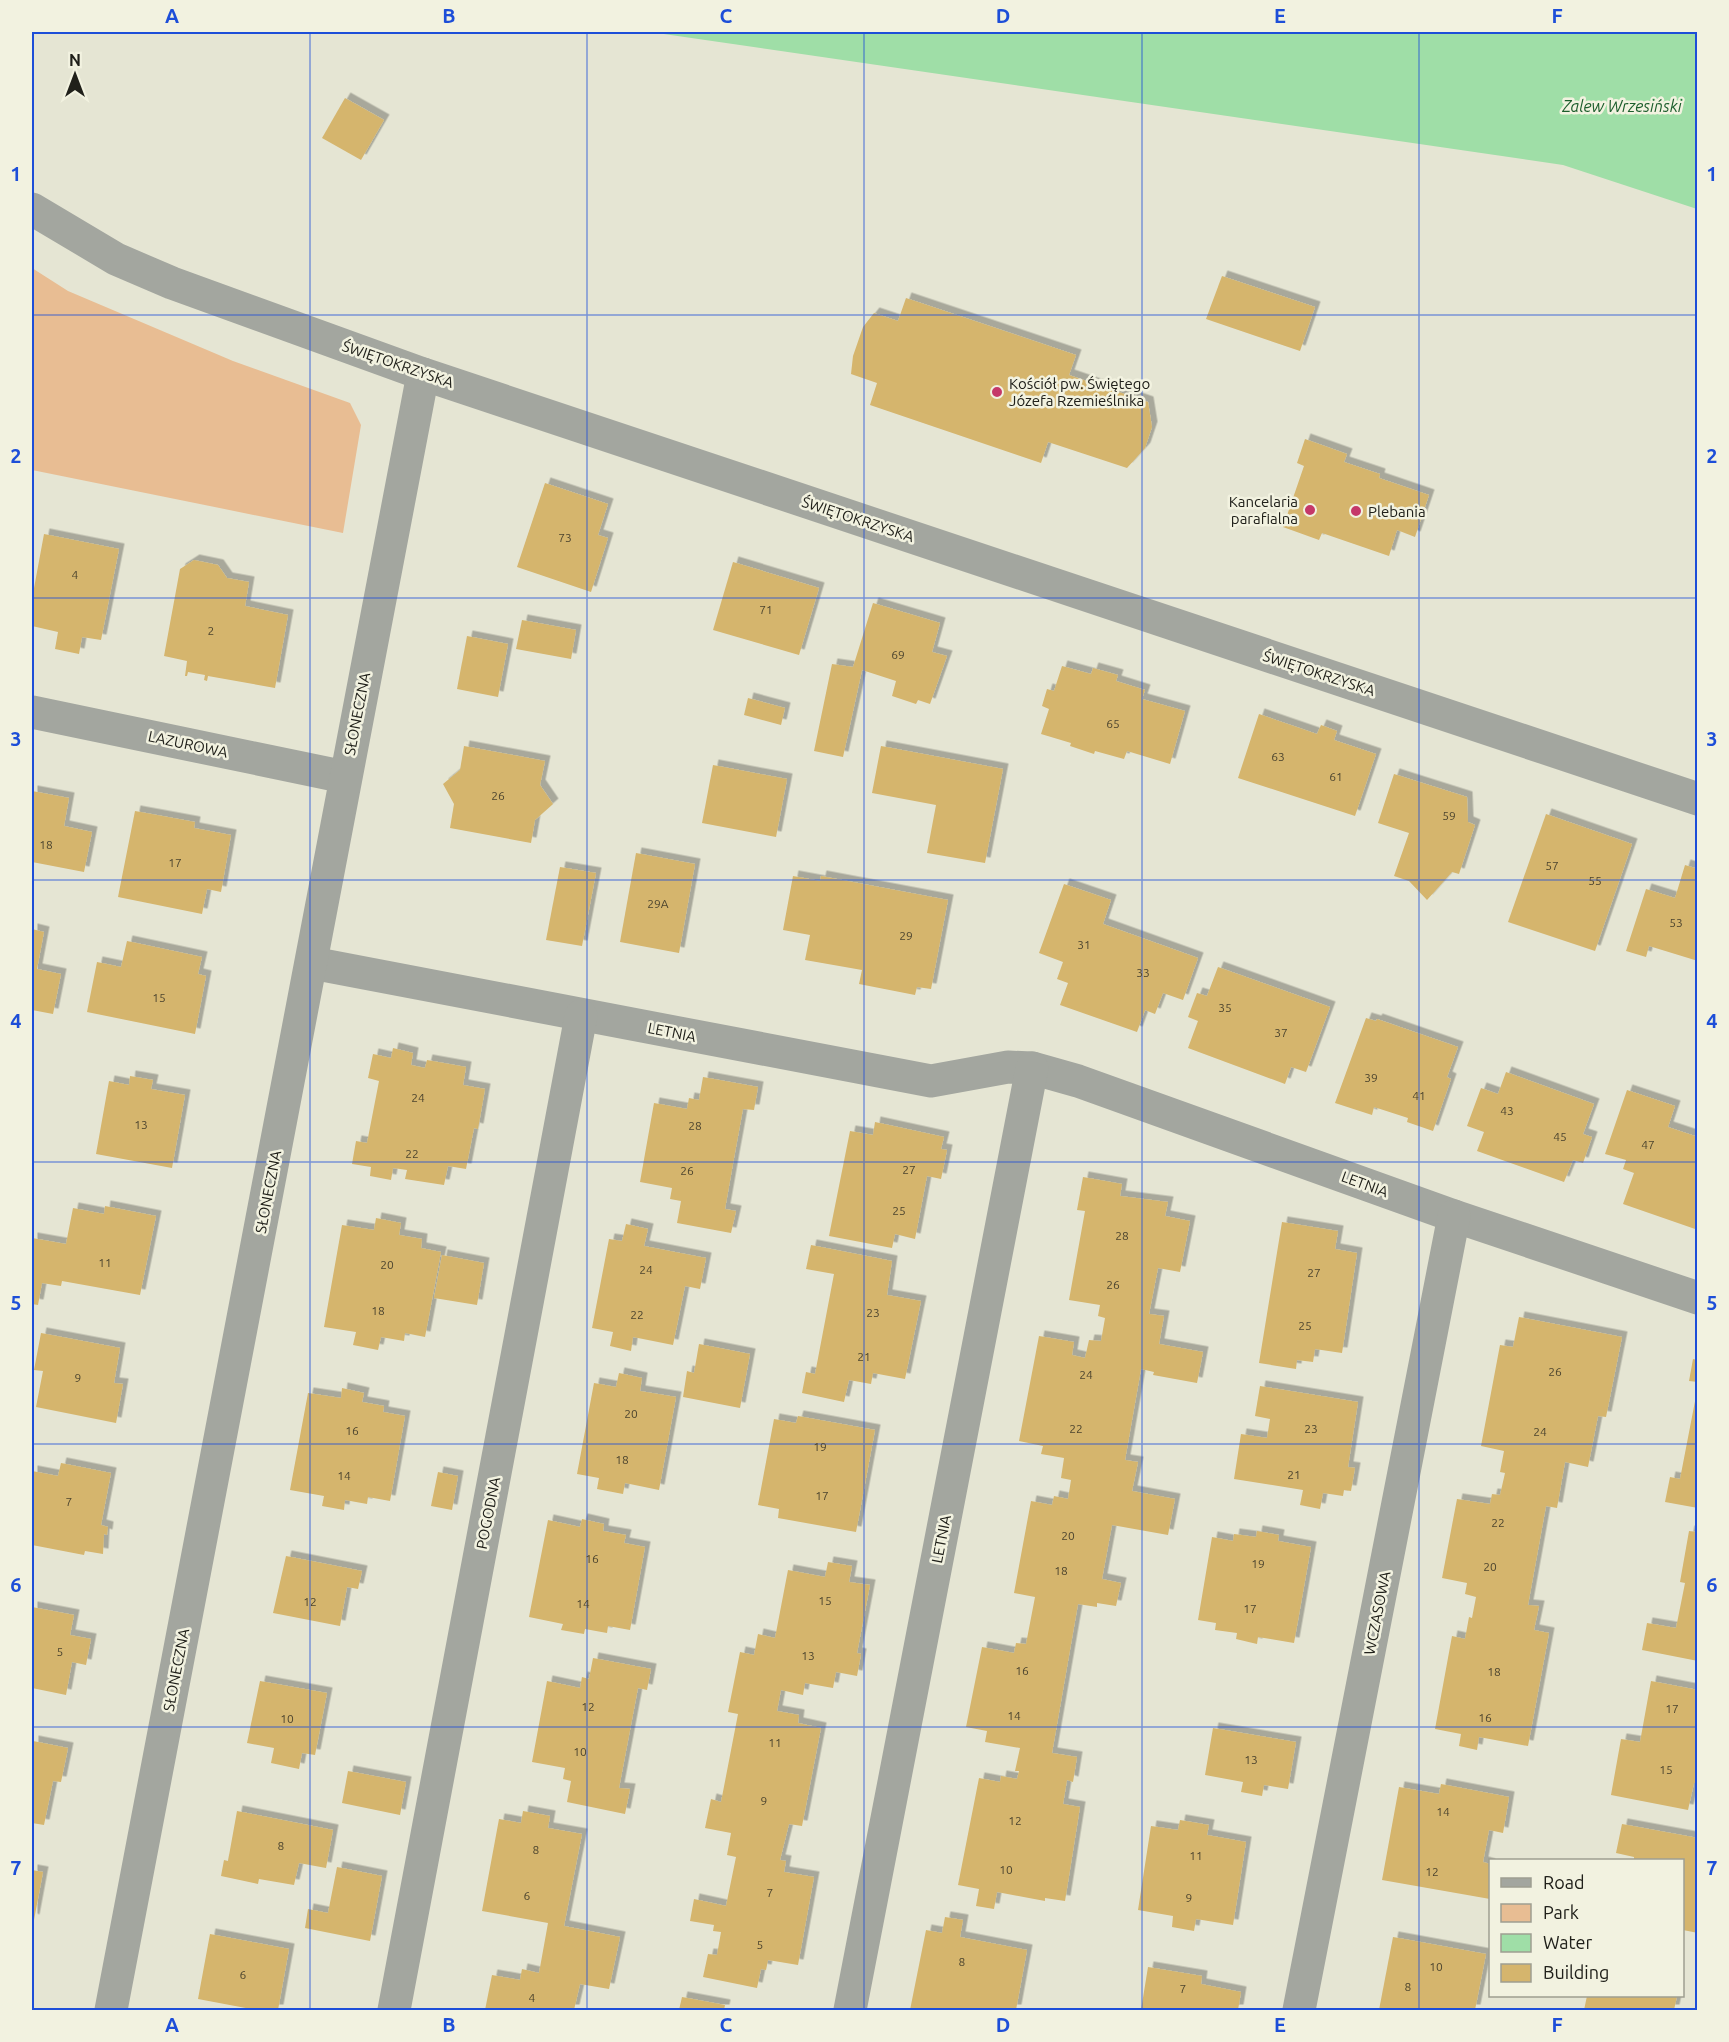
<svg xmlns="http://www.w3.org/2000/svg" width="1729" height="2042" viewBox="0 0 1729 2042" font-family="Ubuntu,sans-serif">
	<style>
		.green { fill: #e8bd93 }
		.water { fill: #9fdea7 }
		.building { fill: #d5b56d; filter: url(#shadow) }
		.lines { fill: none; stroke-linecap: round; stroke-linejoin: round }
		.minor { stroke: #a3a69f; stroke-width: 33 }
		.grid { fill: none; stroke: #1d4ed8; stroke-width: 1.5; stroke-opacity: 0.55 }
		.poi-dot { fill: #c53869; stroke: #f2f2e0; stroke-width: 2 }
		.labels { text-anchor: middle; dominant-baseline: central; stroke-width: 5; stroke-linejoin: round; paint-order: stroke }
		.number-label { font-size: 12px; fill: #4d452f }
		.street-label { font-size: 15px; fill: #20201a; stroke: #f2f2e0 }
		.poi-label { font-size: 15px; fill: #20201a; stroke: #f2f2e0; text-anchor: start }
		.water-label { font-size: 16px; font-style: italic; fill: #1c5e2c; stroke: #f2f2e0 }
		.neatline { fill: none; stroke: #1d4ed8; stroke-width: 2 }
		.grid-label { font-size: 20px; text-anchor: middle; font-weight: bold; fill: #1d4ed8 }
	</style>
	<defs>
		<filter id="shadow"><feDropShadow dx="5.5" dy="-5.5" stdDeviation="0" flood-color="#0004"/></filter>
	</defs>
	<rect width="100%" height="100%" fill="#e5e5d3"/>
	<polygon class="green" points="32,268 68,291 233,361 350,403 361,425 343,533 32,470"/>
	<polygon class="water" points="650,32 1697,32 1697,209 1563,165"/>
	<g class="building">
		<polygon points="345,98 384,120 361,160 322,138"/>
		<polygon points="1222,276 1315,307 1300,351 1206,319"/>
		<polygon points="906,298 1076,355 1069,375 1148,402 1152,427 1145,448 1127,468 1048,442 1041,463 870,405 877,383 851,374 853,356 863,327 874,313 898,321"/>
		<polygon points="1305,439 1347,454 1344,462 1380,474 1379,478 1429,495 1415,537 1397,530 1389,556 1322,533 1319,540 1283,527 1304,466 1297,463"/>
		<polygon points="545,483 608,504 598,535 608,538 591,592 517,567"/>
		<polygon points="44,534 119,549 101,640 82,637 79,654 55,649 58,632 32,626 32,599"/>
		<polygon points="194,560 218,565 227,578 249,582 245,606 288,615 275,688 208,676 207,681 204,680 205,675 188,672 187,676 185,676 187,661 164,656 180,569"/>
		<polygon points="733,562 819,588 799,655 713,630"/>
		<polygon points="873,603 940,623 932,652 947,656 930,704 918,700 916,704 892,696 896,681 862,670 843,757 814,751 832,664 853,667"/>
		<polygon points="522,620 576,630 571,659 516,649"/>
		<polygon points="467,636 508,644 498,697 457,689"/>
		<polygon points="1062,666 1091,674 1093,668 1118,675 1116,681 1145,690 1142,699 1185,711 1170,764 1127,751 1124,759 1095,751 1094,754 1070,746 1071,743 1041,734 1049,709 1042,706 1047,689 1054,691"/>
		<polygon points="748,698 785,708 781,725 744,715"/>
		<polygon points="1259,714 1317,734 1321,725 1337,731 1334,740 1376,754 1355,816 1238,778"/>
		<polygon points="464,746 545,761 540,785 553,804 535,820 531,843 450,828 454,804 443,784 460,770"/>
		<polygon points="881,746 1003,769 985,863 927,853 936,805 872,793"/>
		<polygon points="713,765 787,779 776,837 702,823"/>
		<polygon points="1394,774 1467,797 1468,822 1475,825 1459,874 1452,872 1427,900 1409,881 1394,876 1409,833 1378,823"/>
		<polygon points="32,791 69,798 64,826 92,832 84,872 32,862"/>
		<polygon points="135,811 195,822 194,828 231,835 221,892 207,889 202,914 118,897"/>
		<polygon points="1546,814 1632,844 1595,951 1508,922"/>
		<polygon points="636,853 695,864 679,953 620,942"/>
		<polygon points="1685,865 1698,869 1698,961 1649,946 1646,957 1626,951 1646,889 1675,898"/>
		<polygon points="560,867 596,873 582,946 546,940"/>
		<polygon points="793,876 820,881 821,876 948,900 931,989 917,987 915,995 859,984 862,970 805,960 810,935 783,930"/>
		<polygon points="1064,884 1111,900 1103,924 1198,958 1183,1000 1163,993 1155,1014 1145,1010 1137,1032 1060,1005 1068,983 1057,979 1063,962 1039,953"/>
		<polygon points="32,929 44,932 37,969 61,974 53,1014 32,1010"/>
		<polygon points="127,941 202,957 198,974 206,976 195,1034 87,1012 97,962 121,967"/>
		<polygon points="1218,967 1330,1007 1306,1072 1291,1067 1285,1084 1188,1048 1198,1021 1188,1017 1197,993 1207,996"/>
		<polygon points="1366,1018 1376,1021 1377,1019 1458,1047 1447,1077 1451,1079 1433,1131 1407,1122 1408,1118 1374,1107 1372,1115 1335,1103"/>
		<polygon points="393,1048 413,1053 411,1065 425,1068 427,1060 466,1067 463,1085 485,1089 478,1129 474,1128 466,1169 448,1166 444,1185 405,1179 407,1170 393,1168 391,1180 370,1176 371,1167 352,1164 356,1141 367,1143 379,1081 368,1078 373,1054 391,1058"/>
		<polygon points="1506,1072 1594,1104 1583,1134 1592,1137 1583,1163 1573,1160 1564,1182 1477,1151 1484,1132 1467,1126 1481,1088 1498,1094"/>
		<polygon points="130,1076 153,1080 151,1089 185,1095 172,1168 96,1154 109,1081 129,1085"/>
		<polygon points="703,1077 758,1087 754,1110 743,1109 734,1158 725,1209 736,1211 731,1233 677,1223 681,1201 670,1199 672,1188 640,1182 654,1103 687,1109 689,1098 699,1100"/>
		<polygon points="1627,1090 1675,1106 1668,1127 1698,1137 1698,1230 1623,1204 1634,1173 1623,1169 1626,1160 1605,1154"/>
		<polygon points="875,1122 944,1137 941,1149 947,1150 941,1179 927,1176 915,1239 895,1234 892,1248 829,1236 850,1131 873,1135"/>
		<polygon points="1083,1177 1122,1184 1120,1196 1168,1202 1165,1216 1190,1221 1180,1272 1158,1268 1149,1314 1164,1316 1159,1344 1203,1352 1197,1383 1153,1375 1154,1372 1141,1369 1125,1460 1138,1462 1132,1491 1175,1499 1168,1535 1112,1525 1102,1579 1121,1583 1116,1606 1097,1603 1097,1607 1078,1604 1052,1753 1077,1757 1073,1782 1067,1780 1063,1804 1080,1807 1065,1901 1045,1898 1045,1901 997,1892 994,1909 976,1906 979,1889 958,1885 979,1778 1000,1782 1001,1776 1017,1779 1019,1771 1015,1771 1020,1748 985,1742 987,1731 966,1727 982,1647 1014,1653 1016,1643 1026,1644 1035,1597 1014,1593 1031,1501 1052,1505 1054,1496 1068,1499 1071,1480 1061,1478 1064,1458 1041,1454 1043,1446 1019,1441 1039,1336 1074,1342 1072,1355 1085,1358 1089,1340 1101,1341 1105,1318 1098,1316 1100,1305 1069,1300 1085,1211 1077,1210"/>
		<polygon points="105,1206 156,1216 140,1295 62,1281 61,1286 42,1283 38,1305 32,1304 32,1238 66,1244 73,1208 104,1214"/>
		<polygon points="376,1218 401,1223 399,1235 422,1239 421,1248 441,1252 425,1337 405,1333 404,1341 381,1337 378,1350 353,1345 356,1332 324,1327 342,1225 374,1230"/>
		<polygon points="1282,1222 1338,1231 1335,1249 1357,1253 1342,1353 1315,1349 1313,1362 1297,1360 1296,1369 1259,1363"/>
		<polygon points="626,1224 648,1229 644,1246 706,1258 700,1289 685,1286 673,1345 633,1337 631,1351 610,1346 613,1332 592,1328 609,1239 622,1241"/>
		<polygon points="811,1245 892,1261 887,1295 921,1301 905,1379 873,1373 871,1384 849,1380 844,1402 802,1393 806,1372 815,1374 834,1274 806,1269"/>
		<polygon points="442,1255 484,1263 477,1305 434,1298"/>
		<polygon points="1519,1317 1622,1337 1606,1417 1598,1416 1588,1467 1565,1462 1557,1508 1546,1506 1528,1605 1539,1606 1534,1630 1549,1633 1528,1746 1479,1737 1477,1750 1459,1746 1461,1734 1435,1729 1452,1636 1465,1639 1469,1617 1472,1618 1476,1597 1465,1594 1467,1583 1442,1578 1457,1499 1490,1504 1492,1494 1500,1495 1505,1473 1500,1472 1504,1451 1481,1446 1500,1345 1513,1347"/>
		<polygon points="41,1333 120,1348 114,1383 123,1384 116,1423 36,1407 43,1371 34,1370"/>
		<polygon points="699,1344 750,1354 740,1408 683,1397 687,1371 694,1373"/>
		<polygon points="1693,1359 1698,1360 1698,1382 1689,1381"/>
		<polygon points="619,1373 642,1378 640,1391 676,1397 659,1490 625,1483 623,1494 597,1489 599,1478 577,1474 594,1383 616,1387"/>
		<polygon points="1260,1386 1358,1402 1348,1467 1355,1468 1351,1491 1344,1490 1343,1496 1323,1493 1320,1509 1300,1505 1303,1490 1234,1479 1241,1434 1267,1438 1270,1419 1255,1416"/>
		<polygon points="342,1388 364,1393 362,1402 384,1406 383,1412 405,1416 390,1501 368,1497 367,1504 345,1500 344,1510 322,1506 324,1496 290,1490 308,1393 341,1398"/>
		<polygon points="1696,1396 1698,1396 1698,1508 1665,1502 1670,1477 1680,1479"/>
		<polygon points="798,1416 875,1430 856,1532 778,1518 779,1509 758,1505 774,1419 796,1423"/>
		<polygon points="61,1463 111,1473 101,1525 108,1527 107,1535 104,1534 103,1554 85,1551 84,1555 32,1545 32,1471 58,1476"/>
		<polygon points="438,1472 458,1476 452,1510 431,1506"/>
		<polygon points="582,1519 604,1524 603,1531 626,1535 624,1543 645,1547 630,1630 608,1626 607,1633 585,1629 584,1634 561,1630 563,1624 529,1617 548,1520 580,1527"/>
		<polygon points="1257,1531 1279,1535 1278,1541 1311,1547 1294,1643 1258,1637 1257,1644 1236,1639 1237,1633 1215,1630 1216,1623 1198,1620 1212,1537 1233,1541 1234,1534 1256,1537"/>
		<polygon points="1689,1531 1698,1532 1698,1661 1642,1650 1647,1623 1676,1628 1685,1583 1680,1582"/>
		<polygon points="286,1556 362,1571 358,1589 347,1587 340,1626 273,1613"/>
		<polygon points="828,1562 852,1566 849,1582 870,1585 857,1653 861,1654 857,1676 836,1672 833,1688 805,1683 803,1695 781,1690 777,1711 799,1715 798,1723 821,1728 802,1826 789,1824 780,1860 786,1861 784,1872 814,1877 798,1965 768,1960 766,1970 761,1969 757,1988 703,1977 708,1954 717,1955 721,1932 713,1931 714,1925 690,1921 694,1899 726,1906 736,1857 727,1855 731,1833 705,1828 711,1799 721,1802 738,1714 728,1712 740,1652 754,1655 758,1634 775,1638 788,1570 825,1577"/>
		<polygon points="32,1607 74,1615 70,1635 91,1639 86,1665 72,1662 66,1695 32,1688"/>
		<polygon points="593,1658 651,1669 647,1690 638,1688 619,1788 630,1789 625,1814 567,1802 571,1781 563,1779 565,1768 532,1762 547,1681 580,1688 582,1677 589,1679"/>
		<polygon points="260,1681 327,1693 315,1755 302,1753 299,1769 271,1763 274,1748 247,1743"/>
		<polygon points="1651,1681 1698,1690 1698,1783 1694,1783 1688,1810 1611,1795 1621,1739 1640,1742"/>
		<polygon points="1213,1728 1296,1742 1288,1789 1264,1785 1262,1796 1241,1792 1243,1782 1205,1775"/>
		<polygon points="33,1741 68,1748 61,1782 53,1781 44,1825 32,1823"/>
		<polygon points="348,1771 406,1782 400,1815 342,1803"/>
		<polygon points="1441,1784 1509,1797 1503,1833 1489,1830 1483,1862 1490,1864 1490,1899 1382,1880 1399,1787 1439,1794"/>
		<polygon points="237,1811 333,1830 326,1868 299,1863 294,1885 259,1879 258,1884 221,1876 224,1860 228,1861"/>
		<polygon points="523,1811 550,1816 548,1828 582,1834 564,1926 620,1937 609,1989 580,1984 574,2010 485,2010 492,1975 520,1980 522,1969 539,1973 548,1923 482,1911 499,1819 521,1823"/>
		<polygon points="1180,1820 1209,1825 1207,1835 1246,1842 1233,1925 1196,1919 1194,1931 1172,1927 1173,1916 1138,1910 1151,1826 1178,1830"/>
		<polygon points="1622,1824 1698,1838 1698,1933 1683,1930 1683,1860 1634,1860 1634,1857 1616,1853"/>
		<polygon points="337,1867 382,1876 370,1941 305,1928 308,1909 328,1913"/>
		<polygon points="32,1870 43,1872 34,1920 32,1919"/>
		<polygon points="945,1917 963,1920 960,1937 1027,1950 1016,2010 910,2010 926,1930 942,1933"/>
		<polygon points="210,1934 289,1949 278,2010 251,2010 251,2009 198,1999"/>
		<polygon points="1393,1937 1486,1954 1475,2010 1379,2010"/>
		<polygon points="1148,1967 1202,1976 1201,1984 1241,1992 1238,2010 1141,2010"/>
		<polygon points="1587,1996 1677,1996 1674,2010 1584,2010"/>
		<polygon points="682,1997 725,2005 724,2010 679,2010"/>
	</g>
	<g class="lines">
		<g class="minor">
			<polyline points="32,209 116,259 172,283 423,374 1698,799"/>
			<polyline points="32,712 345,777"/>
			<polyline points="312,963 931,1081 1008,1067 1032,1068 1078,1081 1454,1216 1698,1298"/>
			<polyline points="111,2010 423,374"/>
			<polyline points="394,2010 581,1016"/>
			<polyline points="850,2010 1032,1068"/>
			<polyline points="1299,2010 1454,1216"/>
		</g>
	</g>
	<path class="grid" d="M310 32V2010M587 32V2010M864 32V2010M1142 32V2010M1419 32V2010M32 315H1698M32 598H1698M32 880H1698M32 1162H1698M32 1444H1698M32 1727H1698"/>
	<g class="poi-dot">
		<circle cx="997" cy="392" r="6"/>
		<circle cx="1310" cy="510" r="6"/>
		<circle cx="1356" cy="511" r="6"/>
	</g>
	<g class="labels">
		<g class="number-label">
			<text x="565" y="537">73</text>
			<text x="75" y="574">4</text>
			<text x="766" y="609">71</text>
			<text x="211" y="630">2</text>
			<text x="898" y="654">69</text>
			<text x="1113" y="723">65</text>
			<text x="1278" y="756">63</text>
			<text x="1336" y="776">61</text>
			<text x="498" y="795">26</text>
			<text x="1449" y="815">59</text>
			<text x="46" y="844">18</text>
			<text x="175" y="862">17</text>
			<text x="1552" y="865">57</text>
			<text x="1595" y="880">55</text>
			<text x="658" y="903">29A</text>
			<text x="1676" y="922">53</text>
			<text x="906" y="935">29</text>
			<text x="1084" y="944">31</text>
			<text x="1143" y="972">33</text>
			<text x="159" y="997">15</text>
			<text x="1225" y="1007">35</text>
			<text x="1281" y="1032">37</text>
			<text x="1371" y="1077">39</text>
			<text x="1419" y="1095">41</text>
			<text x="418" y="1097">24</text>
			<text x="1507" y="1110">43</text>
			<text x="141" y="1124">13</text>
			<text x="695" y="1125">28</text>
			<text x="1560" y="1136">45</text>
			<text x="1648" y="1144">47</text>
			<text x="412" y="1153">22</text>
			<text x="909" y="1169">27</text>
			<text x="687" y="1170">26</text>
			<text x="899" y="1210">25</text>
			<text x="1122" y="1235">28</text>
			<text x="105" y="1262">11</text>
			<text x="387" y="1264">20</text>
			<text x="646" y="1269">24</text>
			<text x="1314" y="1272">27</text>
			<text x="1113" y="1284">26</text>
			<text x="378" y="1310">18</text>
			<text x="873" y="1312">23</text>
			<text x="637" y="1314">22</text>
			<text x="1305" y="1325">25</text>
			<text x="864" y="1356">21</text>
			<text x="1555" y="1371">26</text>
			<text x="1086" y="1374">24</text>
			<text x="78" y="1377">9</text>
			<text x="631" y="1413">20</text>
			<text x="1076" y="1428">22</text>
			<text x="1311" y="1428">23</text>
			<text x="352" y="1430">16</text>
			<text x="1540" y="1431">24</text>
			<text x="820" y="1446">19</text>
			<text x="622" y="1459">18</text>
			<text x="1294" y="1474">21</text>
			<text x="344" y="1475">14</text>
			<text x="822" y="1495">17</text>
			<text x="69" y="1501">7</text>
			<text x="1498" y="1522">22</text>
			<text x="1068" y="1535">20</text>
			<text x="592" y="1558">16</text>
			<text x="1258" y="1563">19</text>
			<text x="1490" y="1566">20</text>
			<text x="1061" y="1570">18</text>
			<text x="825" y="1600">15</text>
			<text x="310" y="1601">12</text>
			<text x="583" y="1603">14</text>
			<text x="1250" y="1608">17</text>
			<text x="60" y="1651">5</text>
			<text x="808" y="1655">13</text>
			<text x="1022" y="1670">16</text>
			<text x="1494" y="1671">18</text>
			<text x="588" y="1706">12</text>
			<text x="1672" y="1708">17</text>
			<text x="1014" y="1715">14</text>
			<text x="1485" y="1717">16</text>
			<text x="287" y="1718">10</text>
			<text x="775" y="1742">11</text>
			<text x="580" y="1751">10</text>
			<text x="1251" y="1759">13</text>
			<text x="1666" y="1769">15</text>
			<text x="764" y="1800">9</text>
			<text x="1443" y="1811">14</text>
			<text x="1015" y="1820">12</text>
			<text x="281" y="1845">8</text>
			<text x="536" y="1849">8</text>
			<text x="1196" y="1855">11</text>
			<text x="1006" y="1869">10</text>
			<text x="1432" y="1871">12</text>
			<text x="770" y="1892">7</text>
			<text x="527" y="1895">6</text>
			<text x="1189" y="1897">9</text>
			<text x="760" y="1944">5</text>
			<text x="962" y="1961">8</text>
			<text x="1436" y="1966">10</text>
			<text x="243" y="1974">6</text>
			<text x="1408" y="1986">8</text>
			<text x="1183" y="1988">7</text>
			<text x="532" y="1997">4</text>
		</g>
		<g class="street-label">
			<text transform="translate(398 364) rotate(19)">ŚWIĘTOKRZYSKA</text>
			<text transform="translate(858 519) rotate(18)">ŚWIĘTOKRZYSKA</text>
			<text transform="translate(1319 673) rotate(18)">ŚWIĘTOKRZYSKA</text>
			<text transform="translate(357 714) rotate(-79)">SŁONECZNA</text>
			<text transform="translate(188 744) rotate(12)">LAZUROWA</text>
			<text transform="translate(672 1032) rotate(11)">LETNIA</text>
			<text transform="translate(1365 1184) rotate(20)">LETNIA</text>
			<text transform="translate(268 1192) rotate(-79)">SŁONECZNA</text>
			<text transform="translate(488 1513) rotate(-79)">POGODNA</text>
			<text transform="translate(941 1539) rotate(-79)">LETNIA</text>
			<text transform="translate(1377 1613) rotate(-79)">WCZASOWA</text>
			<text transform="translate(176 1670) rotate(-79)">SŁONECZNA</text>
		</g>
		<g class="poi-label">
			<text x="1009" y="383">Kościół pw. Świętego<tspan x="1009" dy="17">Józefa Rzemieślnika</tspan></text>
			<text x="1298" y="501" text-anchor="end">Kancelaria<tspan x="1298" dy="17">parafialna</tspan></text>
			<text x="1368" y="511">Plebania</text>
		</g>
		<g class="water-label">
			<text x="1622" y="106">Zalew Wrzesiński</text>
		</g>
	</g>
	<rect width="1729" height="2042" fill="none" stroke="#f2f2e0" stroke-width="66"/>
	<rect x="1489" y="1859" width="195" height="138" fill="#f2f2e0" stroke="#9e9e91" stroke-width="1.5"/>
	<rect x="1501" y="1878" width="30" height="9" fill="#a3a69f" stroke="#9e9e91" stroke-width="1.5"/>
	<text x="1543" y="1889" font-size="18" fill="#20201a">Road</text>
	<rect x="1501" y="1904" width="30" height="18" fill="#e8bd93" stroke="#9e9e91" stroke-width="1.5"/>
	<text x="1543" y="1919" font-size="18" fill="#20201a">Park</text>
	<rect x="1501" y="1934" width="30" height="18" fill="#9fdea7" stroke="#9e9e91" stroke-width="1.5"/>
	<text x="1543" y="1949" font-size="18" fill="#20201a">Water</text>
	<rect x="1501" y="1964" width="30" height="18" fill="#d5b56d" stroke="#9e9e91" stroke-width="1.5"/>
	<text x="1543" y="1979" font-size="18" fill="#20201a">Building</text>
	<g transform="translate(75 75)" stroke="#f2f2e0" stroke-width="4.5" paint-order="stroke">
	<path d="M0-4.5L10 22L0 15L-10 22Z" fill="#20201a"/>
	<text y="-9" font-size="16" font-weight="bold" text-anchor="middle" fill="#20201a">N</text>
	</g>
	<rect x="33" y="33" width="1663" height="1976" class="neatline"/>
	<g class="grid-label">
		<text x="172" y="23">A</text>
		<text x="449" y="23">B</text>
		<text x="726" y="23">C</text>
		<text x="1003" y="23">D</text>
		<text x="1280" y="23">E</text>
		<text x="1557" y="23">F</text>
		<text x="16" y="181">1</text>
		<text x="1712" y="181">1</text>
		<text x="16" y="463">2</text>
		<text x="1712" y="463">2</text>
		<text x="16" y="746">3</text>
		<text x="1712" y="746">3</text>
		<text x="16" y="1028">4</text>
		<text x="1712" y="1028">4</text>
		<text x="16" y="1310">5</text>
		<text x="1712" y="1310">5</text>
		<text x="16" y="1592">6</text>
		<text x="1712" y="1592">6</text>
		<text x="16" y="1875">7</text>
		<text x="1712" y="1875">7</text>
		<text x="172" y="2032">A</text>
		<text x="449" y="2032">B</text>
		<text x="726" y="2032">C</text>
		<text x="1003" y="2032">D</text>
		<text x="1280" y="2032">E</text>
		<text x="1557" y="2032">F</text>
	</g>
</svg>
